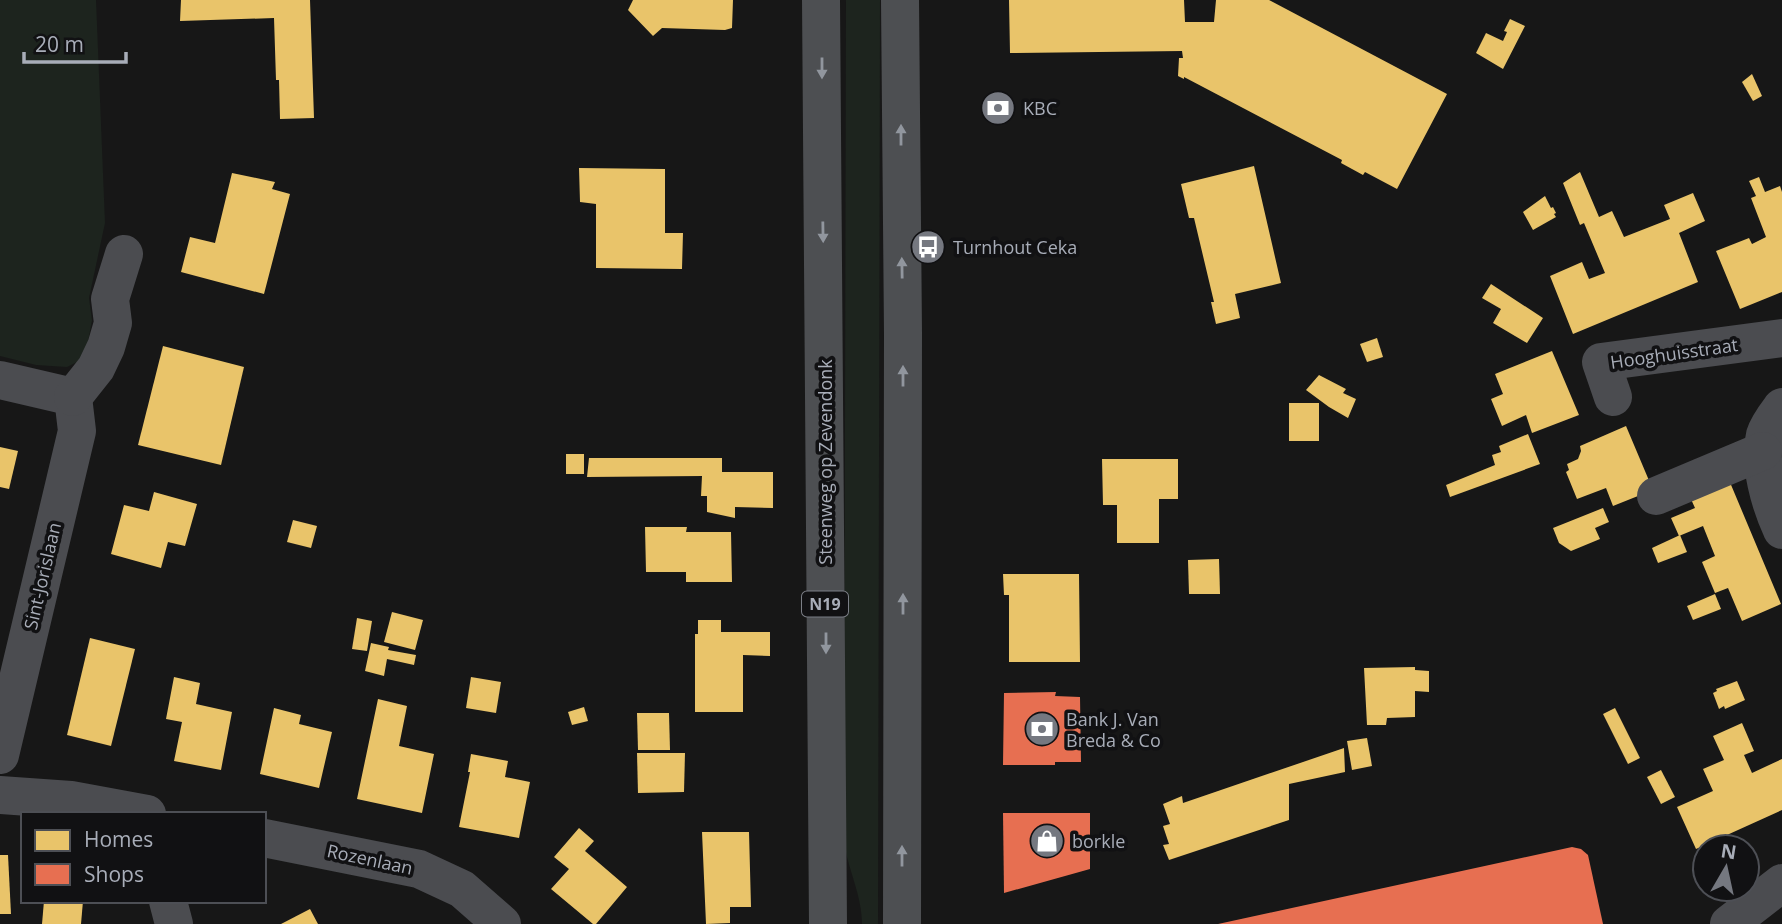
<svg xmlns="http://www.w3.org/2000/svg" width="1782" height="924" viewBox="0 0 1782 924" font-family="'Open Sans',sans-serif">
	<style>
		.green { fill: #1d241e }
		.homes { fill: #e9c46a }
		.shops { fill: #e76f51 }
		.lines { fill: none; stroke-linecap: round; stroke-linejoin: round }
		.street { stroke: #4b4c50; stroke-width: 38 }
		.primary { stroke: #4d4f52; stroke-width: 38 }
		.oneway { fill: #91969e }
		.labels { text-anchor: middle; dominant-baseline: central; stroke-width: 7; stroke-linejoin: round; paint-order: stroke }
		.shield { fill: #111113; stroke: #7b7e86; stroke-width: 2 }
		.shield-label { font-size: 16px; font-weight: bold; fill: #a8adb8 }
		.poi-label { font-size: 18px; fill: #a8adb8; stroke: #111113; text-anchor: start }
		.street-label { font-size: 18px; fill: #a8adb8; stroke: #111113 }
	</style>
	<rect width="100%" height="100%" fill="#171717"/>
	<g class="green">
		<polygon points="0,0 96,0 105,223 89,298 92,320 85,358 67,367 36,365 0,356"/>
		<path d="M846 0H880L878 924H862C862 895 848 870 844 842Z"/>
	</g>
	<g class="homes">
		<polygon points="181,0 310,0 314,118 280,119 279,80 276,80 274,18 180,21"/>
		<polygon points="633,0 733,0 732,28 725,30 662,28 653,36 628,10"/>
		<polygon points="1009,0 1184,0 1185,22 1214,22 1216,0 1269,0 1447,94 1397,189 1365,172 1363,175 1341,163 1342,160 1184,77 1184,79 1178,76 1179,58 1183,58 1182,51 1010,53"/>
		<polygon points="1510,19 1525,26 1503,69 1476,53 1486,33 1503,41 1507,32 1504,31"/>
		<polygon points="1752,74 1762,96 1753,101 1742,82"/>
		<polygon points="1254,166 1281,283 1235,294 1240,318 1216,324 1211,302 1214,302 1194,218 1189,218 1181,184"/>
		<polygon points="579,168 665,169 665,233 683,233 682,269 596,268 596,204 580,202"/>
		<polygon points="1580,172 1599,217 1612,211 1624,237 1670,219 1664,205 1693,193 1705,221 1679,233 1698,282 1573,334 1550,276 1582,262 1589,279 1605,273 1584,223 1580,225 1563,183"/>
		<polygon points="232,173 275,182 272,189 290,194 264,294 181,272 190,237 215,243"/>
		<polygon points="1759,177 1765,192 1780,186 1782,192 1782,292 1740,309 1716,251 1749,238 1752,244 1766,237 1751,198 1756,196 1749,181"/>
		<polygon points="1545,196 1551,208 1553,207 1556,213 1554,214 1556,217 1533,230 1523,212"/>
		<polygon points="1491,284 1543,318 1527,343 1493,323 1501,309 1482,298"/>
		<polygon points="1377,338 1383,357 1367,362 1360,344"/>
		<polygon points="163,346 244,367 221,465 138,445"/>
		<polygon points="1552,351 1579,415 1532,433 1526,415 1502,426 1491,399 1503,394 1495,374"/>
		<polygon points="1319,375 1346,389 1343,393 1356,399 1348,418 1329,407 1306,390"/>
		<rect x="1289" y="403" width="30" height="38"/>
		<polygon points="1626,426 1653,490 1613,506 1606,488 1577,499 1566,472 1569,470 1567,464 1578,459 1581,451 1580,446"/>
		<polygon points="1528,434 1540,464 1450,497 1446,485 1495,465 1492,455 1501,452 1499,446"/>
		<polygon points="0,447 18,451 9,489 0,487"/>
		<rect x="566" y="454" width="18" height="20"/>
		<polygon points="589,458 722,458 722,472 773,472 773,508 735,507 735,518 707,512 707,496 701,496 702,476 587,477"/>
		<polygon points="1102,459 1178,459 1178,499 1159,499 1159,543 1117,543 1117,505 1103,505"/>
		<polygon points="1729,480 1781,604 1742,621 1728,588 1715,593 1702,562 1715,556 1703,526 1679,536 1671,518 1695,508 1690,497"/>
		<polygon points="154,492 197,504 185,546 168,542 161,568 111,554 124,505 149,511"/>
		<polygon points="1603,508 1609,522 1595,528 1600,539 1571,551 1559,543 1553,528"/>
		<polygon points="293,520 317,526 311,548 287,542"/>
		<polygon points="645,527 687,527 686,532 731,532 732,582 686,582 686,572 646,572"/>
		<polygon points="1680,535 1687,552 1658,563 1652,548"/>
		<polygon points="1219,559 1220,594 1189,594 1188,560"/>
		<polygon points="1003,574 1079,574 1080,662 1009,662 1009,595 1004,595"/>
		<polygon points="1715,594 1721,609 1693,620 1687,606"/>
		<polygon points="392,612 423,620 415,650 384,642"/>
		<polygon points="357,618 372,621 367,651 352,649"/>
		<polygon points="698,620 721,620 721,632 770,632 770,656 743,655 743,712 695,712 695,634 698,634"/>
		<polygon points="90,638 135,649 111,746 67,735"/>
		<polygon points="371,643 389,647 388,650 416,655 414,665 387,659 384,676 365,671"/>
		<polygon points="1415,667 1415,670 1429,671 1429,692 1415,691 1415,717 1387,718 1386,725 1367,725 1364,668"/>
		<polygon points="174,677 200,683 196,704 232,712 221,770 174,761 182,722 166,719"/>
		<polygon points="471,677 501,682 496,713 466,708"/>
		<polygon points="1737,681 1745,700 1725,709 1724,706 1719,709 1713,693 1717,691 1716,689"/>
		<polygon points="378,699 407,706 399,746 434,754 422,813 357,799"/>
		<polygon points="584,707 588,721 572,725 568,712"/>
		<polygon points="274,708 301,715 299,724 332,732 319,788 260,774"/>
		<polygon points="1615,708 1640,758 1628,764 1603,714"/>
		<polygon points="637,713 669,713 670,750 638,750"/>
		<polygon points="1742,723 1754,751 1744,755 1752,773 1782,759 1782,810 1696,849 1677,807 1713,791 1703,769 1724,760 1713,736"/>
		<polygon points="1367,738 1372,766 1352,770 1347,741"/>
		<polygon points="1344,748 1345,772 1289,784 1289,820 1169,860 1163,845 1169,844 1163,826 1170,824 1163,804 1182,796 1183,803"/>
		<polygon points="637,753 685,753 684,792 638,793"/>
		<polygon points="471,754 508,761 505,777 530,782 519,838 459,827 470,772 468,772"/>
		<polygon points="1661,770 1675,797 1661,804 1647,777"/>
		<polygon points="579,828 594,841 585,851 627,887 596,924 593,924 551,889 569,869 554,857"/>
		<polygon points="702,832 749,832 751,907 730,907 730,923 706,924"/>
		<polygon points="0,855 8,855 11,914 0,914"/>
		<polygon points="44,901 83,901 81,924 42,924"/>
		<polygon points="310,909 318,924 281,924"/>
	</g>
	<g class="shops">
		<polygon points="1056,692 1055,696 1080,697 1081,762 1055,762 1055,765 1003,765 1004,693"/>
		<polygon points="1003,813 1090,813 1090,869 1004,893"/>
		<polygon points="1572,847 1581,849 1588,855 1603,924 1218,924"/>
	</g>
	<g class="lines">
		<g class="street">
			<polyline points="0,380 73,397 77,431 0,755"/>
			<polyline points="73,397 96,368 106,347 113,323 110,299 124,254"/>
			<polyline points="1613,397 1601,362 1782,338"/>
			<path d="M1782 407C1776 415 1768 425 1765 435 1758 464 1770 504 1782 530"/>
			<polyline points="1656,496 1763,451"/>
			<polyline points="0,795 71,800 147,814"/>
			<polyline points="264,838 419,869 462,889 502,924"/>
			<polyline points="168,901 174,924"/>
			<polyline points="1729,924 1782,883"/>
		</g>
		<g class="primary">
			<polyline points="821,0 828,924"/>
			<polyline points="900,0 903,333 902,924"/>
		</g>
	</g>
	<defs><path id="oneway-solid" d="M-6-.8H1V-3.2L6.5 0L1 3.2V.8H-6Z" transform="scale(1.75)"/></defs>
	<g class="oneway">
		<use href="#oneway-solid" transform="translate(822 68) rotate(90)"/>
		<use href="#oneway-solid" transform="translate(901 135) rotate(-90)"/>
		<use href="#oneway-solid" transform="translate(823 232) rotate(89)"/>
		<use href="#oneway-solid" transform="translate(902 268) rotate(-91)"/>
		<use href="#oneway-solid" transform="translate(903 376) rotate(-90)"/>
		<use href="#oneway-solid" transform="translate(903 604) rotate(-90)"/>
		<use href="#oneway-solid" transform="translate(826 643) rotate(90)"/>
		<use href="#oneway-solid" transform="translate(902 856) rotate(-90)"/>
	</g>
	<defs>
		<g id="bank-disc" transform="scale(1.75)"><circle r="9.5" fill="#757880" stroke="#111113"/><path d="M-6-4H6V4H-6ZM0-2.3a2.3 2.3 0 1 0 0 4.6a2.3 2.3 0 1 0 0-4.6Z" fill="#fff"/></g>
		<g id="bus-disc" transform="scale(1.75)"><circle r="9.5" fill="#757880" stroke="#111113"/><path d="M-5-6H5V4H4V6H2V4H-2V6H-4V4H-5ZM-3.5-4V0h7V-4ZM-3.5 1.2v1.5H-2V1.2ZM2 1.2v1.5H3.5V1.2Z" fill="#fff"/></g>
		<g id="shop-disc" transform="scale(1.75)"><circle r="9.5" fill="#757880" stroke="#111113"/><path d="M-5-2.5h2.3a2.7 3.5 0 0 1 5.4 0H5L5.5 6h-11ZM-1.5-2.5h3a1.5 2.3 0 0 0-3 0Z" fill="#fff"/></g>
	</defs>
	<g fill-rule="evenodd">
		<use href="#bank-disc" x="998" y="108"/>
		<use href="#bus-disc" x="928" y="247"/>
		<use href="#bank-disc" x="1042" y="729"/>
		<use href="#shop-disc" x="1047" y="841"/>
	</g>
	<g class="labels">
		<rect class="shield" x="802" y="591.5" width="46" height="25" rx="5"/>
		<g class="shield-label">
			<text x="825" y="604">N19</text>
		</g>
		<g class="poi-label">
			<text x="1023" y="108">KBC</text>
			<text x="953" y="247">Turnhout Ceka</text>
			<text x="1066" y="719">Bank J. Van<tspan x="1066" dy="21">Breda &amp; Co</tspan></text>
			<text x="1072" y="841">borkle</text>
		</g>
		<g class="street-label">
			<text transform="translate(1674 353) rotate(-8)">Hooghuisstraat</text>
			<text transform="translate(825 462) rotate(-90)">Steenweg op Zevendonk</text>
			<text transform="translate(42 576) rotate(-77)">Sint-Jorislaan</text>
			<text transform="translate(370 859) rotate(12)">Rozenlaan</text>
		</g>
	</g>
	<rect x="21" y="812" width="245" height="91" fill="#111113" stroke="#4d4f55" stroke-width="2"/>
	<rect x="35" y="830" width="35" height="21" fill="#e9c46a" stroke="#4d4f55" stroke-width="2"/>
	<text x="84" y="847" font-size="21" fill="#a8adb8">Homes</text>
	<rect x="35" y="864" width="35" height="21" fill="#e76f51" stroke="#4d4f55" stroke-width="2"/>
	<text x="84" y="882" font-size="21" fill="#a8adb8">Shops</text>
	<g transform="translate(1726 868) rotate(9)"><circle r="33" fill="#111113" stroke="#4d4f55" stroke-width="2"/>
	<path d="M0-5L12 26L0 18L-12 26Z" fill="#757880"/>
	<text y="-10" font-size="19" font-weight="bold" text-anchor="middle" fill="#a8adb8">N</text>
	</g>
	<path d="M24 52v10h102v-10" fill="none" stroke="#a8adb8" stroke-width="3.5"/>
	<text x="35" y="52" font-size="21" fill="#a8adb8" stroke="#111113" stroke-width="5" paint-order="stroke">20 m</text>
</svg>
